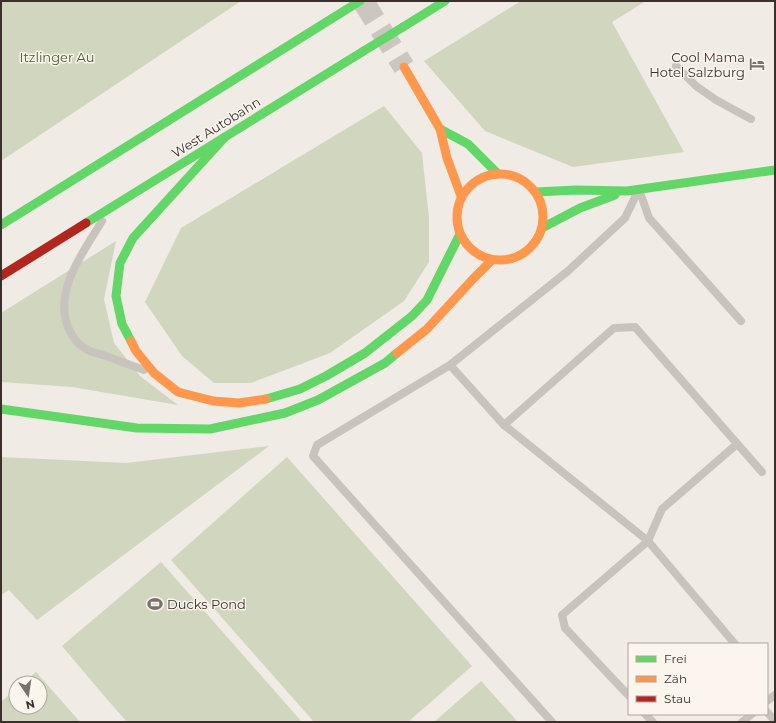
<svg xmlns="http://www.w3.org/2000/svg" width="776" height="723" viewBox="0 0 776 723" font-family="Montserrat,sans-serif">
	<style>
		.green { fill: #d1d6bf }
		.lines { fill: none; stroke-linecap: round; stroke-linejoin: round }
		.secondary-tunnel { stroke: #ccc6c0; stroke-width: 22; stroke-dasharray: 22 11; stroke-linecap: butt }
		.lane { stroke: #c9c3be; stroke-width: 8 }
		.fast { stroke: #63d668; stroke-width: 9 }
		.slow { stroke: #ff974d; stroke-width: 9 }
		.jam { stroke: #b3261e; stroke-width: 9 }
		.fast-bridge { stroke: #63d668; stroke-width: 9 }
		.labels { text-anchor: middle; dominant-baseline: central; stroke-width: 3; stroke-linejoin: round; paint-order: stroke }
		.park-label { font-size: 13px; fill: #4a5a2e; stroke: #fbf5ee }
		.poi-label { font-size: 13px; fill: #3b302b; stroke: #fbf5ee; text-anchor: end }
		.street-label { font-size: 13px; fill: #3b302b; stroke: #fbf5ee }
	</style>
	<rect width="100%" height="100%" fill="#f0ebe5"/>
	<g class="green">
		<polygon points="1,1 241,1 1,161"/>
		<polygon points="521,1 646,1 612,22 684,152 573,167 485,131 424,61"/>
		<polygon points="384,106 422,153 429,218 429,262 404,301 330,353 251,383 214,383 182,356 145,302 181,228"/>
		<polygon points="116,241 104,299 114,343 140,376 178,405 72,387 1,382 1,313"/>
		<polygon points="269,446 37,620 9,590 1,595 1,457 126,463"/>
		<polygon points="287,457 472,666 408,722 314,722 171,560"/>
		<polygon points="161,562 302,722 127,722 105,697 62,646"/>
		<polygon points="36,672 80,722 1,722 1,702 16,689 16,707 40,707 40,683 23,683"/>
		<polygon points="481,681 518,722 434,722"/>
	</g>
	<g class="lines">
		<polyline class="secondary-tunnel" points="363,1 404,67"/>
		<g class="lane">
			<polyline points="676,66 696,86 716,100 751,119"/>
			<polyline points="639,189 649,218 741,321"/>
			<path d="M102 221C84 251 55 288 67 325 71 335 76 344 86 349 91 352 97 353 103 355 117 360 130 365 144 370"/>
			<polyline points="450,365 504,425 648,541 735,644"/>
			<polyline points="504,425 614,328 635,327 762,472"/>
			<polyline points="629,696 565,628 562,615 648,541 662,509 737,444"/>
			<polyline points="767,701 775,695"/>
			<polyline points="767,712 775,721"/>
			<polyline points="645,714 653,722"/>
			<polyline points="552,722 313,456 317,445 450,365 568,271 625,218 638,191"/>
			<polyline points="742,722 752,714"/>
		</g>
		<g class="fast">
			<polyline points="403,27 445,1"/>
			<polyline points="440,129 468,144 497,173"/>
			<polyline points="536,192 576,190 627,191 775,170"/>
			<polyline points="86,223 362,52"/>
			<polyline points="1,225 360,1"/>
			<polyline points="542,228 580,208 615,195"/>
			<polyline points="131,341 122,324 116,296 120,263 133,238 225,137"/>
			<polyline points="266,399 300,389 326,376 365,353 412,316 427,300 460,234"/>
			<polyline points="1,409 137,428 210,429 285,413 318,400 385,363 397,353"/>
		</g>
		<g class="slow">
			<polyline points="404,67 440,129 447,158 461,196"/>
			<circle cx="500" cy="217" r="43"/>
			<polyline points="131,341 136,351 154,373 178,392 213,401 239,403 266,399"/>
			<polyline points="397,353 427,329 473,279 492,260"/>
		</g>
		<polyline class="jam" points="1,276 86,223"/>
		<polyline class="fast-bridge" points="362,52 403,27"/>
	</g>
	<defs>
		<g id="hotel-bare" transform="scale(1.2)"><path d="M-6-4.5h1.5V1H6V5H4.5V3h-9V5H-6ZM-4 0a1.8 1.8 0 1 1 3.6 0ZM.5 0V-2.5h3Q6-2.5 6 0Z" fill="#7a716c" stroke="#fbf5ee" stroke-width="2.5" paint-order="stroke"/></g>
		<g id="stadium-bare" transform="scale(1.2)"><path d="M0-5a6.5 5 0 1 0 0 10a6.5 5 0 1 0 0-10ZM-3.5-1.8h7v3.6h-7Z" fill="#7a716c" stroke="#fbf5ee" stroke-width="2.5" paint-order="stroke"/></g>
	</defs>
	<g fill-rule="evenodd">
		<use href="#hotel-bare" x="757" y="64"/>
		<use href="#stadium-bare" x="155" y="604"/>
	</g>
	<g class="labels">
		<g class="park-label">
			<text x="57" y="57">Itzlinger Au</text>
		</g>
		<g class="poi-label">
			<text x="745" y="57">Cool Mama<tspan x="745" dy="15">Hotel Salzburg</tspan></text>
			<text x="167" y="604" text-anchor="start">Ducks Pond</text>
		</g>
		<g class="street-label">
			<text transform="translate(216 127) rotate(-32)">West Autobahn</text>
		</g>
	</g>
	<rect width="776" height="723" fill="none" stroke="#3b302b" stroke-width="4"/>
	<rect x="628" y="643" width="140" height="72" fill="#fbf5ee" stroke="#aea6a0"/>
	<rect x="636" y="656" width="20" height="6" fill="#63d668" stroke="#aea6a0"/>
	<text x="664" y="663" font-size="12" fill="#3b302b">Frei</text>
	<rect x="636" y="676" width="20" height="6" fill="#ff974d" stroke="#aea6a0"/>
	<text x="664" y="683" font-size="12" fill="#3b302b">Zäh</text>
	<rect x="636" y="696" width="20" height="6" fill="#b3261e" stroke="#aea6a0"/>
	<text x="664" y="703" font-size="12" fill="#3b302b">Stau</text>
	<g transform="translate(28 695) rotate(167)"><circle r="19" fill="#fbf5ee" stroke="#aea6a0"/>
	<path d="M0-3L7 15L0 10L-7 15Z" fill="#7a716c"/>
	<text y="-6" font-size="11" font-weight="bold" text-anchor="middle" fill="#3b302b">N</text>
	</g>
</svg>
